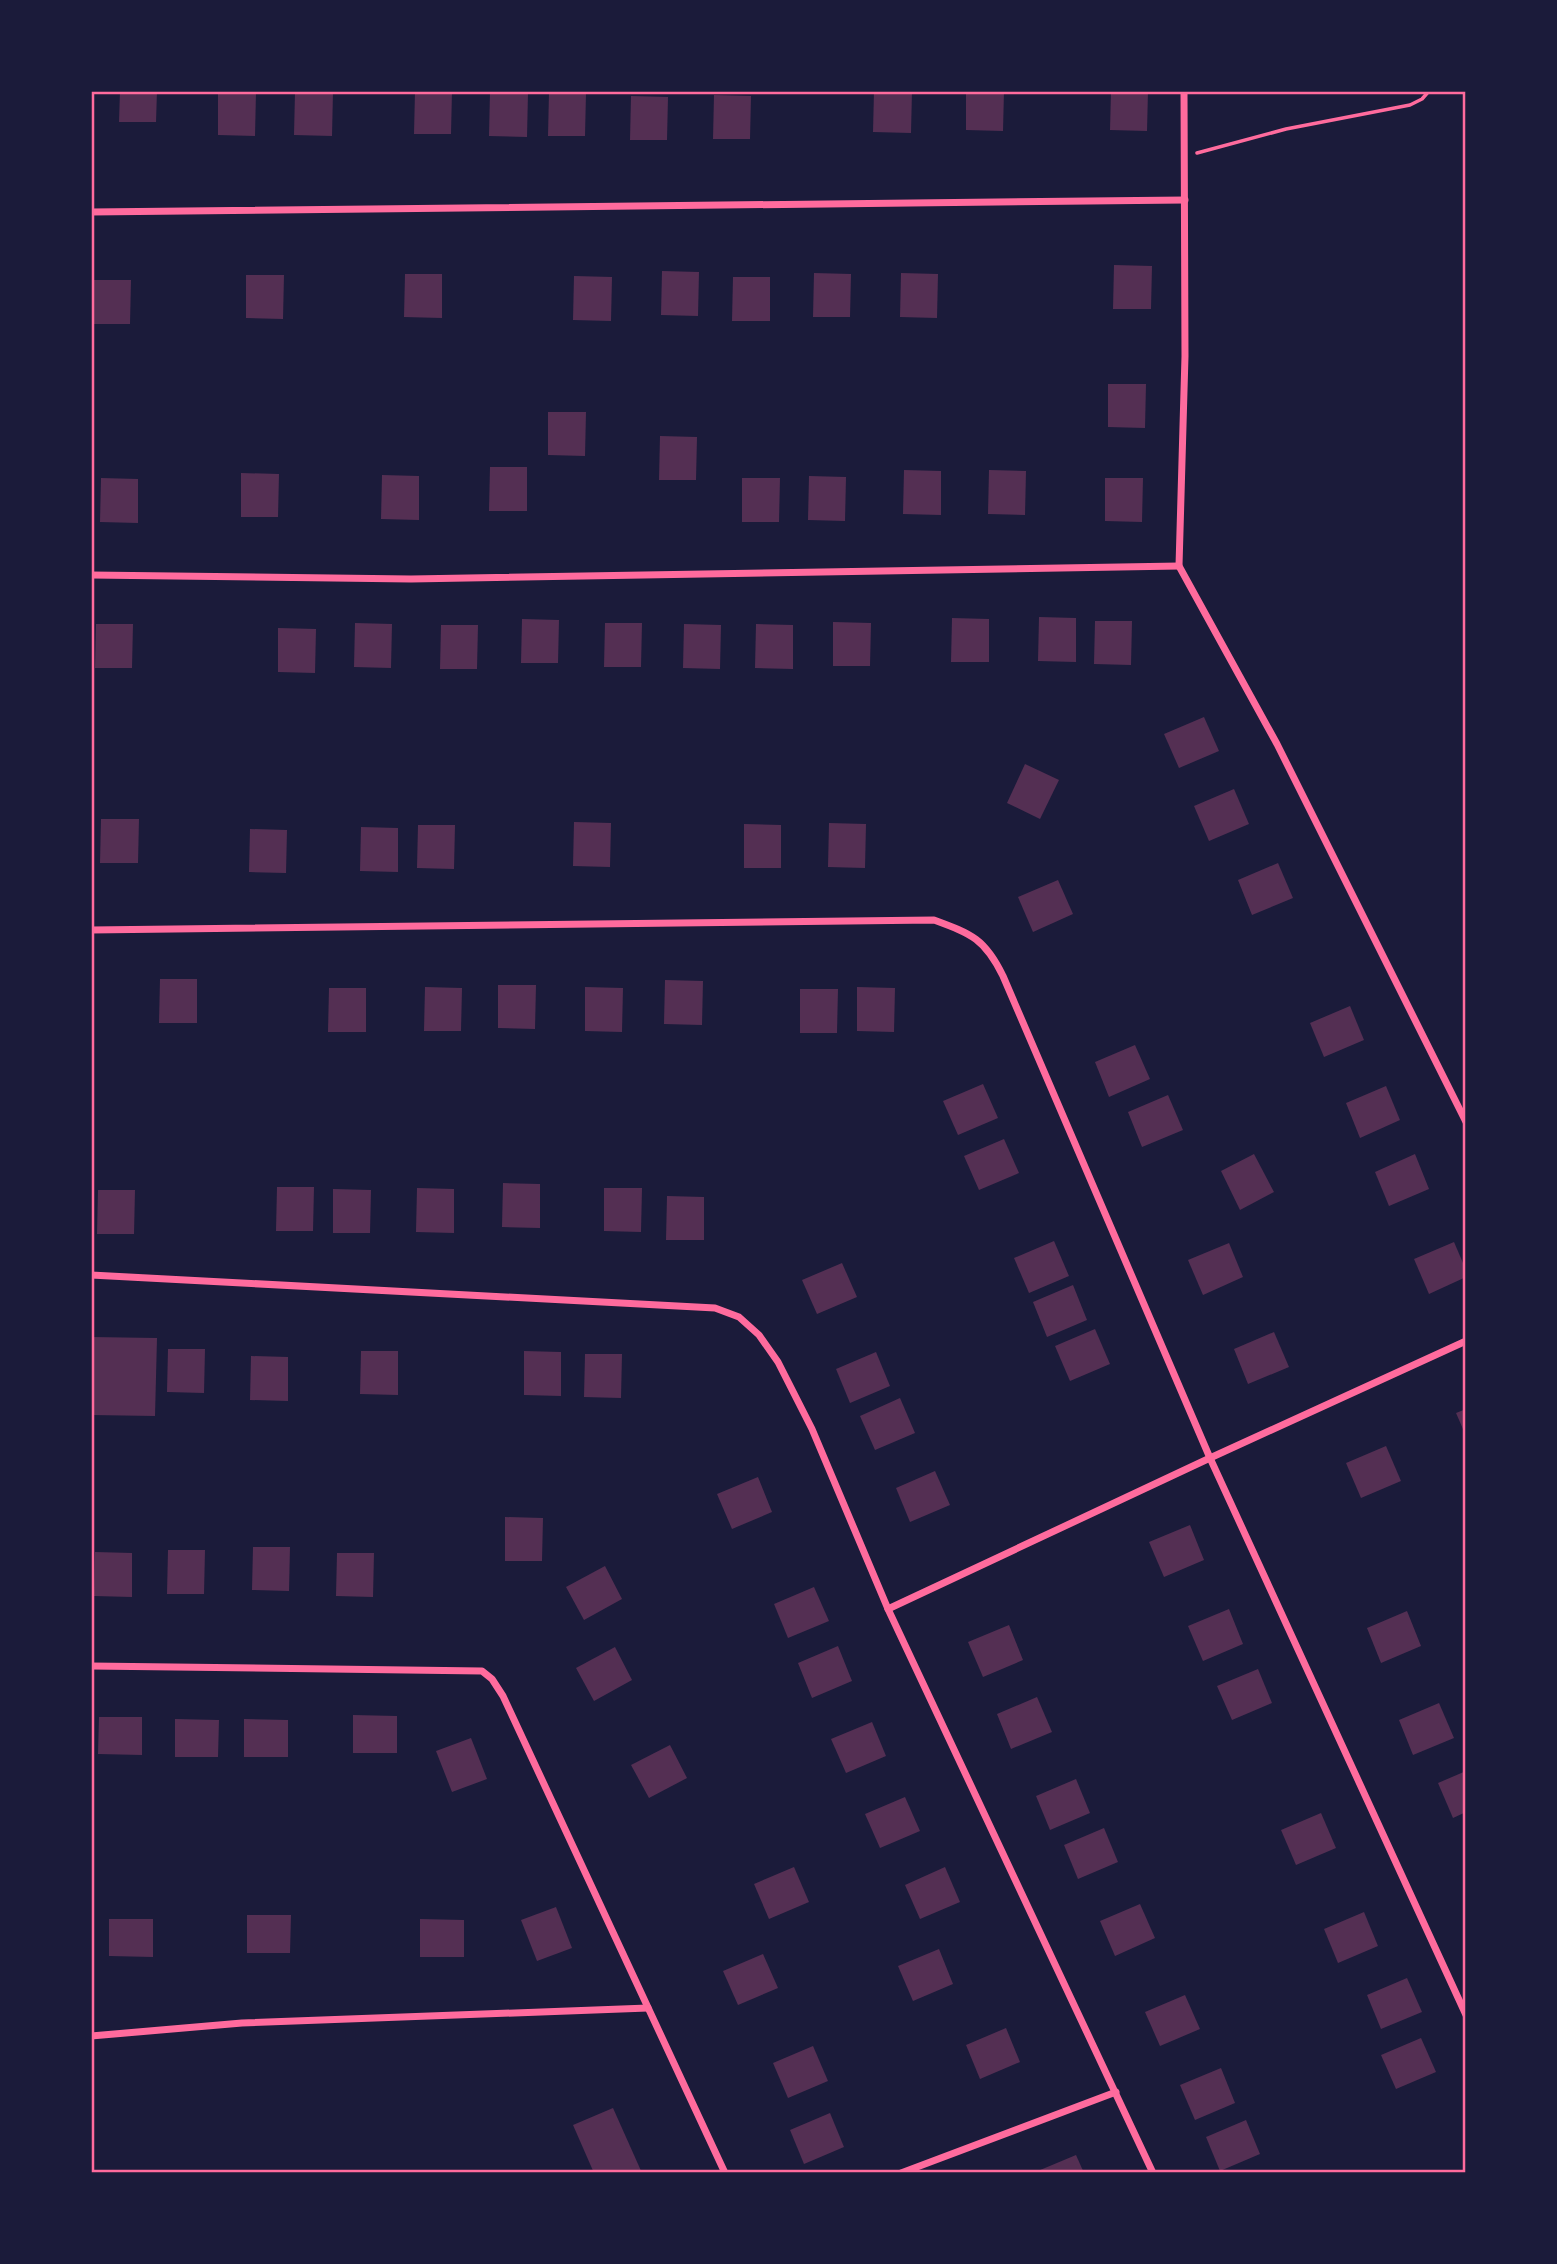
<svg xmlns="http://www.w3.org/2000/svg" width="1557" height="2264" viewBox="0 0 1557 2264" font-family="Ubuntu,sans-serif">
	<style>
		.building { fill: #542f53 }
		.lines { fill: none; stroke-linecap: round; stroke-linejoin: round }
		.path { stroke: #ff6b9d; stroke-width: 3.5 }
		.minor { stroke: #ff6b9d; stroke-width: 7 }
		.neatline { fill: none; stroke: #ff6b9d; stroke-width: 2.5 }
	</style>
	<rect width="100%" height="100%" fill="#1b1b3a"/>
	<g class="building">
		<polygon points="120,91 157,91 156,122 119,122"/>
		<polygon points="415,91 452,91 451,134 414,134"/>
		<polygon points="874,91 912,91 911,133 873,132"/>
		<polygon points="966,91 1004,91 1003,131 966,130"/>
		<polygon points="1111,91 1148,91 1147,131 1110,130"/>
		<polygon points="218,92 256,92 255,136 218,135"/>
		<polygon points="295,92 333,92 332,136 294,135"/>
		<polygon points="490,92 528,93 527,137 489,136"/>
		<polygon points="549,92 586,93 585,136 548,136"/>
		<polygon points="714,95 751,96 750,139 713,139"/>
		<polygon points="631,96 668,97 667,140 630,140"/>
		<polygon points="1114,265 1152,266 1151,309 1113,309"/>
		<polygon points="662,271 699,272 698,316 661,315"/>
		<polygon points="814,273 851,274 850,317 813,317"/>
		<polygon points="901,273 938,274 937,318 900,317"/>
		<polygon points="405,274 442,274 442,318 404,317"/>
		<polygon points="246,275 284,275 283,319 246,318"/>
		<polygon points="574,276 612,277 611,321 573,320"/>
		<polygon points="733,277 770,277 770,321 732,321"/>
		<polygon points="94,280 131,280 130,324 93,324"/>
		<polygon points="1108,384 1146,384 1145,428 1108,427"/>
		<polygon points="548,412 586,412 585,456 548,455"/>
		<polygon points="660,436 697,437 696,480 659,480"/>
		<polygon points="490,467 527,467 527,511 489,511"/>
		<polygon points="904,470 941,471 941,515 903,514"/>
		<polygon points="989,470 1026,471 1025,515 988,514"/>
		<polygon points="241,473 279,474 278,517 241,517"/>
		<polygon points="382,475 419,476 419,520 381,519"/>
		<polygon points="809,476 846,477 845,521 808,520"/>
		<polygon points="101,478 138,479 138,523 100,522"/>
		<polygon points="742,478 780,478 779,522 742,522"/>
		<polygon points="1105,478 1143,478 1142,522 1105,521"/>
		<polygon points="1039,617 1076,618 1076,662 1038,661"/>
		<polygon points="952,618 989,619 989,662 951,662"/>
		<polygon points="522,619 559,620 558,663 521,663"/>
		<polygon points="1095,621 1132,621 1131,665 1094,664"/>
		<polygon points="833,622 871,623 870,666 833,666"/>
		<polygon points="355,623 392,624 391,668 354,667"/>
		<polygon points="605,623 642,623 641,667 604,667"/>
		<polygon points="96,624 133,624 132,668 95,668"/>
		<polygon points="684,624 721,625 720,669 683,668"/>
		<polygon points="756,624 793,625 793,669 755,668"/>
		<polygon points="441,625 478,625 477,669 440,669"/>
		<polygon points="278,628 316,629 315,673 278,672"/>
		<polygon points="1204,717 1219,751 1179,768 1164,734"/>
		<polygon points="1025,764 1059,780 1040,819 1007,803"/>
		<polygon points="1234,789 1249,824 1209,841 1194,806"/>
		<polygon points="101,819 139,819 138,863 100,863"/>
		<polygon points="574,822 611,823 610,867 573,866"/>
		<polygon points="829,823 866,824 865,868 828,867"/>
		<polygon points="744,824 781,825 781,868 744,868"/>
		<polygon points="418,825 455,825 454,869 417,868"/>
		<polygon points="361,827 398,828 398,872 360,871"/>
		<polygon points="250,829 287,830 286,873 249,872"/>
		<polygon points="1278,863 1293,898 1252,915 1238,880"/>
		<polygon points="1058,880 1073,914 1033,932 1018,897"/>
		<polygon points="160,979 197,979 197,1023 159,1023"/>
		<polygon points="665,980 703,981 702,1025 664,1024"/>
		<polygon points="498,985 536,985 535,1029 498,1028"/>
		<polygon points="425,987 462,988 461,1031 424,1031"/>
		<polygon points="585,987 623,988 622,1032 585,1031"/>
		<polygon points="857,987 895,988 894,1032 857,1031"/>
		<polygon points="329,988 366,988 366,1032 328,1032"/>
		<polygon points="800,989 838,989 837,1033 800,1033"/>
		<polygon points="1350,1006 1364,1040 1324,1057 1310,1023"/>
		<polygon points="1135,1045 1150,1079 1109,1097 1095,1062"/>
		<polygon points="983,1084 998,1118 958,1135 943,1101"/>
		<polygon points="1386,1086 1400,1120 1360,1138 1346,1103"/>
		<polygon points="1168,1095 1183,1130 1142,1147 1128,1112"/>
		<polygon points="1004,1139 1019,1173 979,1190 964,1156"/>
		<polygon points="1254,1154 1274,1192 1240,1210 1221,1171"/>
		<polygon points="1415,1154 1429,1189 1389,1206 1375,1172"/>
		<polygon points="503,1183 540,1184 540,1228 502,1227"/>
		<polygon points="277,1187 314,1187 313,1231 276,1231"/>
		<polygon points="417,1188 454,1189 454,1233 416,1232"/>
		<polygon points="604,1188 642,1188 641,1232 604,1231"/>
		<polygon points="333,1189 371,1190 370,1233 333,1233"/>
		<polygon points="98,1190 135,1190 134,1234 97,1234"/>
		<polygon points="667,1196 704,1197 704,1240 666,1240"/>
		<polygon points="1054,1241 1069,1276 1029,1293 1014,1258"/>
		<polygon points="1454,1242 1466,1270 1466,1277 1429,1294 1414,1259"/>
		<polygon points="1229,1243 1243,1277 1203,1295 1188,1260"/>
		<polygon points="842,1263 857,1297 817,1314 802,1280"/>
		<polygon points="1073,1285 1087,1320 1047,1337 1033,1302"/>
		<polygon points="1095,1329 1110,1364 1070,1381 1055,1346"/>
		<polygon points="1274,1332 1289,1367 1248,1384 1234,1349"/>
		<polygon points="91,1337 157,1338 155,1416 91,1415"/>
		<polygon points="168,1349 205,1349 204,1393 167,1392"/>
		<polygon points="361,1351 398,1351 398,1395 360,1394"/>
		<polygon points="524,1351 561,1352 561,1396 524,1395"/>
		<polygon points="876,1352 890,1386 850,1403 836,1369"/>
		<polygon points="585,1354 622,1354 621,1398 584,1397"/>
		<polygon points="251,1356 288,1357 288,1401 250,1400"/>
		<polygon points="900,1398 915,1433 875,1450 860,1416"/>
		<polygon points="1466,1409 1466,1436 1456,1413"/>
		<polygon points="1386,1446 1401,1481 1361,1498 1346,1463"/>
		<polygon points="935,1471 950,1505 910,1522 896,1488"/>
		<polygon points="758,1477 772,1512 732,1529 717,1494"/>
		<polygon points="505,1517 543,1518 542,1561 505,1561"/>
		<polygon points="1190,1525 1204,1560 1164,1577 1149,1542"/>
		<polygon points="253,1547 290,1547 289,1591 252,1590"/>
		<polygon points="168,1550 205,1550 204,1594 167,1594"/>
		<polygon points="95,1552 132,1553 132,1597 94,1596"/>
		<polygon points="337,1553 374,1553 373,1597 336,1596"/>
		<polygon points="605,1566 622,1599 584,1620 566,1587"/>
		<polygon points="814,1587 829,1621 788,1638 774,1604"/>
		<polygon points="1229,1609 1243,1644 1203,1661 1188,1626"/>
		<polygon points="1407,1611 1421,1646 1381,1663 1367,1628"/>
		<polygon points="1009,1625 1023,1660 983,1677 968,1642"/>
		<polygon points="838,1646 852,1681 812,1698 798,1663"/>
		<polygon points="615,1647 632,1680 594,1701 576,1668"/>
		<polygon points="1258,1669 1272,1703 1232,1720 1217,1686"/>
		<polygon points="1037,1697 1052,1732 1011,1749 997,1714"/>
		<polygon points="1439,1703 1454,1738 1413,1755 1399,1720"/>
		<polygon points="353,1715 397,1716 397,1753 353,1753"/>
		<polygon points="99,1717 142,1717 142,1755 98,1754"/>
		<polygon points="175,1719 219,1720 218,1757 175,1757"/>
		<polygon points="244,1719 288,1720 288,1757 244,1757"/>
		<polygon points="872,1722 886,1756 846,1773 831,1739"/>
		<polygon points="471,1738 487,1779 452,1792 436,1751"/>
		<polygon points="670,1745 687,1778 649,1798 631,1765"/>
		<polygon points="1466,1771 1466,1812 1453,1818 1438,1783"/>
		<polygon points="1076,1779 1090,1813 1050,1830 1036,1796"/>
		<polygon points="905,1797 920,1831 880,1848 865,1814"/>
		<polygon points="1321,1813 1336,1848 1296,1865 1281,1830"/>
		<polygon points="1104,1828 1118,1862 1078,1879 1064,1845"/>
		<polygon points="794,1867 809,1902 769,1919 754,1884"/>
		<polygon points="945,1867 960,1902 920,1919 905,1885"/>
		<polygon points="1140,1904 1155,1938 1115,1956 1100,1921"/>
		<polygon points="556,1907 572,1948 537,1961 521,1920"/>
		<polygon points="1364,1912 1378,1946 1338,1963 1324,1929"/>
		<polygon points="247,1915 291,1915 290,1953 247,1953"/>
		<polygon points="109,1919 153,1919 153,1957 109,1956"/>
		<polygon points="420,1919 464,1920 464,1957 420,1957"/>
		<polygon points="939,1949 953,1984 913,2001 898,1966"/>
		<polygon points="763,1954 778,1988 738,2005 723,1971"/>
		<polygon points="1407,1978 1422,2012 1381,2029 1367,1995"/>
		<polygon points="1185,1995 1200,2029 1160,2046 1145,2012"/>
		<polygon points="1006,2028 1020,2062 980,2079 966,2045"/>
		<polygon points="1421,2038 1436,2072 1396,2089 1381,2055"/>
		<polygon points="813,2046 828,2081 788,2098 773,2063"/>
		<polygon points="1221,2068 1235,2103 1195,2120 1180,2085"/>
		<polygon points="613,2108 642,2173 594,2173 573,2125"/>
		<polygon points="830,2113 844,2147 804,2164 790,2130"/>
		<polygon points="1246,2120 1260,2154 1220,2171 1206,2137"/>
		<polygon points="1076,2155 1084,2173 1033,2173"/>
	</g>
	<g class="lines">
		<polyline class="path" points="1197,153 1286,129 1410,105 1422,99 1429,91"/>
		<g class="minor">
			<polyline points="1184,91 1185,356 1179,566 1277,744 1466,1122"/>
			<polyline points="91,212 1185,200"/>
			<polyline points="91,575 411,579 1179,566"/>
			<path d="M91 930 934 920C972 934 985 939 1003 976L1210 1458 1466 2015"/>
			<polyline points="91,1275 715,1308 739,1317 759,1335 778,1362 812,1429 888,1609 1153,2173"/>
			<polyline points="888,1609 1210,1458 1466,1341"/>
			<polyline points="91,1666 482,1671 492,1679 503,1696 725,2173"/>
			<polyline points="91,2036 242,2023 648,2008"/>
			<polyline points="901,2173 1116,2092"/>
		</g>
	</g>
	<rect width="1557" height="2264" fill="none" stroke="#1b1b3a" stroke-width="186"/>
	<rect x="93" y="93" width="1371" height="2078" class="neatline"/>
</svg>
